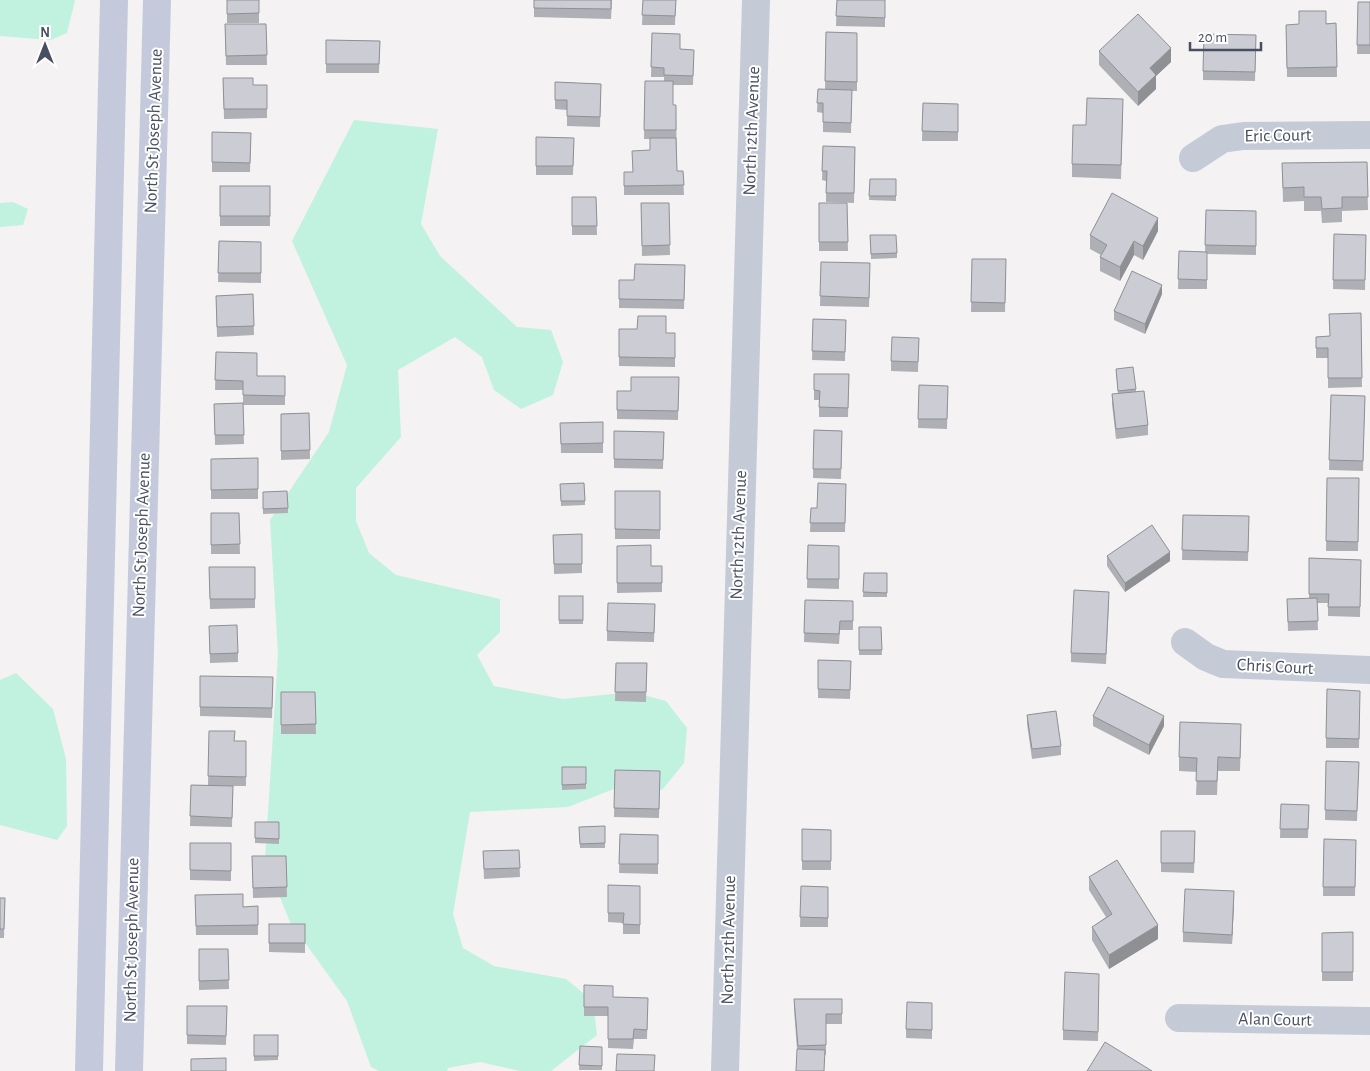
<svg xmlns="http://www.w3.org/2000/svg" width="1370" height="1071" viewBox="0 0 1370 1071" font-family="'Alegreya Sans',sans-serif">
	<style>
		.green { fill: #c0f2df }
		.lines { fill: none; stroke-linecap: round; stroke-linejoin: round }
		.street { stroke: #c5cad7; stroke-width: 28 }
		.secondary { stroke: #c4cadb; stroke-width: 28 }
		.wall { fill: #afb0b6 }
		.shaded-wall { fill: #8f9094 }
		.building { fill: #cccdd4; stroke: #8f9094 }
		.labels { text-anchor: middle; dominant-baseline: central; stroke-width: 4; stroke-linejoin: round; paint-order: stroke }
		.street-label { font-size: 18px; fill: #484f60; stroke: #fff }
	</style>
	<rect width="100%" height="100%" fill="#f4f2f2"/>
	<g class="green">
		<polygon points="0,0 74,0 75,1 67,33 51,40 0,36"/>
		<polygon points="354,120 438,129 421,224 440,256 517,327 551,330 563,362 553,395 521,409 494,390 482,357 455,337 398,370 401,437 356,488 356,521 369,553 396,575 500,599 500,632 477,655 494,686 563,699 632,692 666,701 687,728 684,763 662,790 629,783 568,807 470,812 453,914 463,948 494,966 566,979 593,1001 597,1035 551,1071 520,1071 480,1062 448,1068 447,1071 379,1071 371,1067 347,1001 290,922 265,860 278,654 270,520 329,432 347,365 292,241"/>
		<polygon points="13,202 28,209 23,225 0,227 0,203"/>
		<polygon points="16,673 53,709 66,759 67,826 57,840 0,825 0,680"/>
	</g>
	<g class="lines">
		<g class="street">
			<polyline points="1193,158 1222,139 1243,136 1370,135"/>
			<polyline points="1185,642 1206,657 1223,664 1370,670"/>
			<polyline points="1179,1018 1370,1021"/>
			<polyline points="725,1071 756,0"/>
		</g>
		<g class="secondary">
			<polyline points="89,1071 114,0"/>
			<polyline points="129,1071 157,0"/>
		</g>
	</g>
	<g class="wall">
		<rect x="227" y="0" width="32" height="23"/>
		<polygon points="534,0 612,0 611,19 534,17"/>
		<polygon points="643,0 676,0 675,25 642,25"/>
		<polygon points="837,0 885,0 885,27 836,26"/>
		<polygon points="1358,2 1370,2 1370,54 1357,54"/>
		<polygon points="1336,23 1337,77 1287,77 1286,25"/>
		<polygon points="225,24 266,24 267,65 226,65"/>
		<polygon points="826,32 857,33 857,91 852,91 851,133 823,132 823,113 817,112 818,89 825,90"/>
		<polygon points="652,33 680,49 694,50 693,85 673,85 673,105 676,105 677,171 683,171 684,195 624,195 624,172 633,172 650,150 650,139 644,139 645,81 664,81 664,77 651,77"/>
		<polygon points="1256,35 1255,81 1203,80 1203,71"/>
		<polygon points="326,40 380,41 379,73 326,73"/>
		<polygon points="1099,51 1171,62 1156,76 1156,89 1138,106 1099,65"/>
		<polygon points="223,78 253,85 267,85 267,118 224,119"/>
		<polygon points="555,82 601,84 600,127 567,126 567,110 555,109"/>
		<polygon points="923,103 958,104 958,141 922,141"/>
		<polygon points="1123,113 1121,179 1072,177 1072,164 1086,125"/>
		<polygon points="212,132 251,133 250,172 212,172"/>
		<polygon points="536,137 574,138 573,175 536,175"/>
		<polygon points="823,146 855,147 854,203 826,202 826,181 822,180"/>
		<polygon points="1367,162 1368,210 1342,211 1342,222 1322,223 1321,211 1304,211 1304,201 1283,202 1282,163"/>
		<polygon points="870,179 896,179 896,201 869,200"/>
		<rect x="220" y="186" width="50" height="40"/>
		<polygon points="572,197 596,197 597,235 572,235"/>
		<polygon points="641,203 669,203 670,255 642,256"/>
		<polygon points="819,203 847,203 848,251 819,251"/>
		<polygon points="1206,210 1256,211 1256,255 1207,254 1207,289 1178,289 1179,251 1205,252"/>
		<polygon points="1158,231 1143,260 1134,255 1120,281 1100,271 1100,257 1101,255 1090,249 1090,235"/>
		<polygon points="1334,234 1366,235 1365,290 1333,289"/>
		<polygon points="870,235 897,253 897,258 871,259"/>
		<polygon points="219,241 261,242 261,283 218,282"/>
		<polygon points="972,259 1006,259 1005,312 971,312"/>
		<polygon points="821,262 870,273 869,307 820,306"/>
		<polygon points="685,265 684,309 619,308 619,280 634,280"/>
		<polygon points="253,294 254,335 217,337 216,296"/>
		<polygon points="1162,294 1145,334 1114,320 1114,311"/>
		<polygon points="1361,313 1362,387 1328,388 1328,358 1316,358 1316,337 1330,336"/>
		<polygon points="813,319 846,320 845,361 812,360"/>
		<polygon points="619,329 666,333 675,333 675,367 619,366"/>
		<polygon points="919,338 918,372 891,371 891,361"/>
		<polygon points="216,352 257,376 285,386 285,405 243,405 244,444 215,445 214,404 243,403 243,390 215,390"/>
		<polygon points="1116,369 1136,389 1136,392 1148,425 1148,435 1116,439 1112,404 1112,394 1118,394"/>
		<polygon points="814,374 849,374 848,417 819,417 819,400 814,400"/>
		<polygon points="679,377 678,420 617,419 617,391 631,391"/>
		<polygon points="919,385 948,386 947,429 918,428"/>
		<polygon points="1331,395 1365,396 1363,471 1329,470"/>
		<polygon points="309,413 310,459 281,460 281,414"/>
		<polygon points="603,422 603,453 561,453 560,423"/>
		<polygon points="814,430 842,431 841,479 813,478"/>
		<polygon points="614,431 664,432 663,469 614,468"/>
		<polygon points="258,458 258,499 211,499 211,459"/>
		<polygon points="1327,478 1359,478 1358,551 1326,551"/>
		<polygon points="584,483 585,505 561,506 560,484"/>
		<polygon points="846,484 845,532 810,532 811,508 817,508"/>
		<rect x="615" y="491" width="45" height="48"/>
		<polygon points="263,492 288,508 288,513 263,514"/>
		<polygon points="211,513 239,513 240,554 211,554"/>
		<polygon points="1183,515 1249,516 1248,561 1182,560"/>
		<polygon points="582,534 582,573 554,574 553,535"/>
		<polygon points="808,545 839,546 839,589 807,588"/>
		<polygon points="617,546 651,566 662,566 662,592 617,593"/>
		<polygon points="1107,556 1170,561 1125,592 1107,566"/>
		<polygon points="1309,558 1361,560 1360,617 1328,616 1328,603 1317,603 1318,630 1288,631 1287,599 1309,599"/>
		<polygon points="209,567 255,567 255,608 210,609"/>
		<polygon points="864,573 887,573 887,597 863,597"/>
		<rect x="559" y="596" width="24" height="28"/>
		<polygon points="805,600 853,601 853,630 840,630 839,644 804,642"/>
		<polygon points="1109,601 1106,664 1071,662 1071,653"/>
		<polygon points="655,604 654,642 607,641 607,631"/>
		<polygon points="209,626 238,653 238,662 210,663"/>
		<polygon points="859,627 881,627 882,655 859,655"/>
		<polygon points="818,660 851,661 850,699 818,698"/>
		<polygon points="616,663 647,663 646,702 615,701"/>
		<polygon points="200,676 273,677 272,718 200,716"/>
		<polygon points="1360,691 1359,748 1326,748 1326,738"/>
		<polygon points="281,692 315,692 316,734 281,734"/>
		<polygon points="1027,715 1061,746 1061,755 1032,759 1027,724"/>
		<polygon points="1093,716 1164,726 1149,755 1093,726"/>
		<polygon points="209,731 235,741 246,741 246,786 233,786 232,827 190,826 191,785 208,785"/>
		<polygon points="1241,738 1240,771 1218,771 1217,795 1196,795 1197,772 1179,771 1179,757"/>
		<polygon points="1326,761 1359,762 1357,821 1325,820"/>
		<polygon points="562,767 586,767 586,789 562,790"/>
		<polygon points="615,770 660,771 659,818 614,817"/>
		<polygon points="1281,804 1309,805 1308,838 1280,838"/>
		<polygon points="255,822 279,822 279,844 255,843"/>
		<polygon points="605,826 605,848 580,848 579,827"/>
		<polygon points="802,829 831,830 831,870 802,870"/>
		<polygon points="1161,831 1195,831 1194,873 1161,872"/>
		<polygon points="620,834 658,835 658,874 619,873"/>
		<polygon points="1324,839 1356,840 1355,896 1323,896"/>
		<polygon points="190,843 231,843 231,881 190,880"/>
		<polygon points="519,850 520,877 484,879 483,851"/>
		<polygon points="252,856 286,856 287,897 253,898"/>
		<polygon points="1089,877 1158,939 1109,969 1092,940 1092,927 1106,917 1089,890"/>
		<polygon points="608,885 640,886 640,934 623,934 623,923 608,922"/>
		<polygon points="801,886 828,887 828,927 800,927"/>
		<polygon points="195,895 243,907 258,906 258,935 196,935"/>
		<polygon points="0,898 5,898 4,938 0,938"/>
		<polygon points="1234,901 1232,944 1183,942 1183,932"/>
		<polygon points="269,924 305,924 305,953 269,952"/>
		<polygon points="1353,932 1353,981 1322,981 1322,933"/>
		<polygon points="199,949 228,949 229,989 199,990"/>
		<polygon points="1099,983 1098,1041 1063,1040 1063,1030"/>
		<polygon points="584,985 613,997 648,998 647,1039 634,1039 633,1049 608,1048 608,1016 584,1016"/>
		<polygon points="794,999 842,999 842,1024 826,1024 826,1055 797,1049 794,1009"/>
		<polygon points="932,1003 932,1039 906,1038 906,1029"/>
		<polygon points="187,1006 227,1006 226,1045 187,1044"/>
		<polygon points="254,1035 278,1035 278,1060 254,1061"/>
		<polygon points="580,1046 602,1047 602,1070 579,1070"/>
	</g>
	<g class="shaded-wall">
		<polygon points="1171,48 1171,62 1156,76 1156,89 1138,106 1138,92 1150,68"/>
		<polygon points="1158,218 1158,231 1143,260 1143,246"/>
		<polygon points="1134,241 1134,255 1120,281 1120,267"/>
		<polygon points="1162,285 1162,294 1145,334 1145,324"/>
		<polygon points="1170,552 1170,561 1125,592 1125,583"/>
		<polygon points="1164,716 1164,726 1149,755 1149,745"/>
		<polygon points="1234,891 1234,901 1232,944 1232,935"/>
		<polygon points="1158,925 1158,939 1109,969 1109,955"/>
	</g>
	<g class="building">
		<polygon points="227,0 259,0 259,13 227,14"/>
		<polygon points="534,0 611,0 611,9 534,8"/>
		<polygon points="643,0 676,0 675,16 642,15"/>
		<polygon points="837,0 885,0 885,18 836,16"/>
		<polygon points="1358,2 1370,2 1370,45 1357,45"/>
		<polygon points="1299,11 1326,11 1326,24 1336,23 1337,67 1287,68 1286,25 1299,24"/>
		<polygon points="1138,14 1171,48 1150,68 1156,75 1138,92 1099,51"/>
		<polygon points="225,24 266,24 267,55 226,56"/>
		<polygon points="826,32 857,33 857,82 825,81"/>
		<polygon points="652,33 680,34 680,49 694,50 693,76 664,75 664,68 651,67"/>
		<polygon points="1204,34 1256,35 1255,72 1203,71"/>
		<polygon points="326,40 380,41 379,64 326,64"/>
		<polygon points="223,78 253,78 253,85 267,85 267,109 224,109"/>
		<polygon points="645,81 673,81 673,105 676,105 676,130 644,130"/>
		<polygon points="555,82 601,84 600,117 567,116 567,100 555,100"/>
		<polygon points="818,89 852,90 851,123 823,122 823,103 817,103"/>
		<polygon points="1087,98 1123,99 1121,165 1072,164 1073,125 1086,125"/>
		<polygon points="923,103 958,104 958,132 922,131"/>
		<polygon points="212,132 251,133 250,163 212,162"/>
		<polygon points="536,137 574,138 573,166 536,166"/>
		<polygon points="650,138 676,138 677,171 683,171 684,185 624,186 624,172 633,172 632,151 650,150"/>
		<polygon points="823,146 855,147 854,193 826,193 827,171 822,171"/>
		<polygon points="1367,162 1368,197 1342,197 1342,208 1322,209 1321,197 1304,197 1304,187 1283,188 1282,163"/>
		<polygon points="870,179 896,179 896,196 869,196"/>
		<rect x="220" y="186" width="50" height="30"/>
		<polygon points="1112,193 1158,218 1143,246 1134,241 1120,267 1100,257 1107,245 1090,235"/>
		<polygon points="572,197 596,197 597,226 572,226"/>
		<polygon points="641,203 669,203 670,245 642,246"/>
		<polygon points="819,203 847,203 848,242 819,242"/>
		<polygon points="1206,210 1256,211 1256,246 1205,245"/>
		<polygon points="1334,234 1366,235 1365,280 1333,280"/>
		<polygon points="870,235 896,235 897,253 871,254"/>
		<polygon points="219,241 261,242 261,273 218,273"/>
		<polygon points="1179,251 1207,252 1207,280 1178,279"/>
		<polygon points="972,259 1006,259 1005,303 971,302"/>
		<polygon points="821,262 870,263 869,298 820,296"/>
		<polygon points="635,264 685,265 684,300 619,299 619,280 634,280"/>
		<polygon points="1132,271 1162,285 1145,324 1114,311"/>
		<polygon points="253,294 254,326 217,327 216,296"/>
		<polygon points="1361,313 1362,378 1328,378 1328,348 1316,348 1316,337 1330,336 1329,314"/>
		<polygon points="638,316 666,316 666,333 675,333 675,358 619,357 619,329 637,329"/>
		<polygon points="813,319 846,320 845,352 812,351"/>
		<polygon points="892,337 919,338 918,362 891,361"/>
		<polygon points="216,352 257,353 257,376 285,376 285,396 243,395 243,381 215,380"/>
		<polygon points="1133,367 1136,389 1118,391 1116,369"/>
		<polygon points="814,374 849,374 848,408 819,407 820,391 814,390"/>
		<polygon points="631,377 679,377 678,411 617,410 617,391 631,391"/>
		<polygon points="919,385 948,386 947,419 918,419"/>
		<polygon points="1144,391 1148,425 1116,429 1112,394"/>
		<polygon points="1331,395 1365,396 1363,461 1329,460"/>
		<polygon points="243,403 244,435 215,435 214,404"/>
		<polygon points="309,413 310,450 281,451 281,414"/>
		<polygon points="603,422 603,443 561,444 560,423"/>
		<polygon points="814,430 842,431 841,469 813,469"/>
		<polygon points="614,431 664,432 663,460 614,459"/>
		<polygon points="258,458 258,489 211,490 211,459"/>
		<polygon points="1327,478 1359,478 1358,542 1326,541"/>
		<polygon points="584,483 585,501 561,501 560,484"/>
		<polygon points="818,483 846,484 845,523 810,523 811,508 817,508"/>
		<polygon points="287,491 288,508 263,509 263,492"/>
		<polygon points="615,491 660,491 660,530 615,529"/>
		<polygon points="211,513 239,513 240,544 211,545"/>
		<polygon points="1183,515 1249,516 1248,552 1182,550"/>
		<polygon points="1152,525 1170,552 1125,583 1107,556"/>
		<polygon points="582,534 582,564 554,564 553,535"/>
		<polygon points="651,545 651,566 662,566 662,583 617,583 617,546"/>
		<polygon points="808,545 839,546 839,579 807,579"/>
		<polygon points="1309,558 1361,560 1360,607 1328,607 1329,594 1309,594"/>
		<polygon points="209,567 255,567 255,599 210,599"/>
		<polygon points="864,573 887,573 887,593 863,592"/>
		<polygon points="1074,590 1109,592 1106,654 1071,653"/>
		<rect x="559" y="596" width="24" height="24"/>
		<polygon points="1317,598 1318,621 1288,622 1287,599"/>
		<polygon points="805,600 853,601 853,621 840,621 839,634 804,633"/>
		<polygon points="608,603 655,604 654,633 607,631"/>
		<polygon points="237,625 238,653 210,654 209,626"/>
		<polygon points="859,627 881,627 882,650 859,650"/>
		<polygon points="818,660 851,661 850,690 818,689"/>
		<polygon points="616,663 647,663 646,692 615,692"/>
		<polygon points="200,676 273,677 272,708 200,707"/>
		<polygon points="1108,687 1164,716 1149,745 1093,716"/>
		<polygon points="1327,689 1360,691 1359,739 1326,738"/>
		<polygon points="281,692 315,692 316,724 281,725"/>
		<polygon points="1056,711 1061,746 1032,749 1027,715"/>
		<polygon points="1180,722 1241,724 1240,758 1218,757 1217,781 1196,781 1197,758 1179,757"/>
		<polygon points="209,731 235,731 234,741 246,741 246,777 208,776"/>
		<polygon points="1326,761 1359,762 1357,811 1325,810"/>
		<polygon points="562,767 586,767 586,784 562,785"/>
		<polygon points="615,770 660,771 659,809 614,808"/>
		<polygon points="191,785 233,786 232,818 190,816"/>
		<polygon points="1281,804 1309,805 1308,829 1280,829"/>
		<polygon points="255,822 279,822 279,839 255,838"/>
		<polygon points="605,826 605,843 580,844 579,827"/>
		<polygon points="802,829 831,830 831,861 802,861"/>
		<polygon points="1161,831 1195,831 1194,863 1161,863"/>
		<polygon points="620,834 658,835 658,864 619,864"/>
		<polygon points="1324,839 1356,840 1355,887 1323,887"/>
		<polygon points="190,843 231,843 231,871 190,870"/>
		<polygon points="519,850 520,868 484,869 483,851"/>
		<polygon points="252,856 286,856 287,887 253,888"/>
		<polygon points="1117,860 1158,925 1109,955 1092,927 1112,914 1089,877"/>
		<polygon points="608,885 640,886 640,925 623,924 624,913 608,913"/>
		<polygon points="801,886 828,887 828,918 800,917"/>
		<polygon points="1185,889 1234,891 1232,935 1183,932"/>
		<polygon points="243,894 243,907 258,906 258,925 196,926 195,895"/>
		<polygon points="0,898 5,898 4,929 0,929"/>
		<rect x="269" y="924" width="36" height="19"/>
		<polygon points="1353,932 1353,972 1322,972 1322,933"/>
		<polygon points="199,949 228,949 229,980 199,981"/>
		<polygon points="1065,972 1099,974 1098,1032 1063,1030"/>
		<polygon points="584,985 613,986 613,997 648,998 647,1030 634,1029 633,1039 608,1039 608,1007 584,1007"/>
		<polygon points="794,999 842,999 842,1014 826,1014 826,1045 798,1046"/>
		<polygon points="907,1002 932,1003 932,1030 906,1029"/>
		<polygon points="187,1006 227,1006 226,1036 187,1035"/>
		<rect x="254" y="1035" width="24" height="21"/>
		<polygon points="1105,1042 1152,1071 1087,1071"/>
		<polygon points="580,1046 602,1047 602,1066 579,1065"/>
		<polygon points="797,1049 825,1050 824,1071 796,1071"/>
		<polygon points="617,1054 655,1055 654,1071 616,1071"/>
		<polygon points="226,1058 226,1071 191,1071 191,1059"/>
	</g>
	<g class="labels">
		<g class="street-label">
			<text transform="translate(154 131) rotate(-88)">North St Joseph Avenue</text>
			<text transform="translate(752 131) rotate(-88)">North 12th Avenue</text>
			<text transform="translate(1278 136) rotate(-1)">Eric Court</text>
			<text transform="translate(142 535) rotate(-88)">North St Joseph Avenue</text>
			<text transform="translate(739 535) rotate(-88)">North 12th Avenue</text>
			<text transform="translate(1275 667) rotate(3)">Chris Court</text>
			<text transform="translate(132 940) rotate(-89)">North St Joseph Avenue</text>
			<text transform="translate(729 940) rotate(-89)">North 12th Avenue</text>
			<text transform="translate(1275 1020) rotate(1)">Alan Court</text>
		</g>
	</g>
	<g transform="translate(45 45)" stroke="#ffffff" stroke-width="4" paint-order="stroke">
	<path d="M0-4L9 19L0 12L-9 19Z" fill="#484f60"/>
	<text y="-8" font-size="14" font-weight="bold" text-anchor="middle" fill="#484f60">N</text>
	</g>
	<path d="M1190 42v8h71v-8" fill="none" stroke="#484f60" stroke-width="2.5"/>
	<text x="1198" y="42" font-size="15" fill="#484f60" stroke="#ffffff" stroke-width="4" paint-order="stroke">20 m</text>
</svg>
